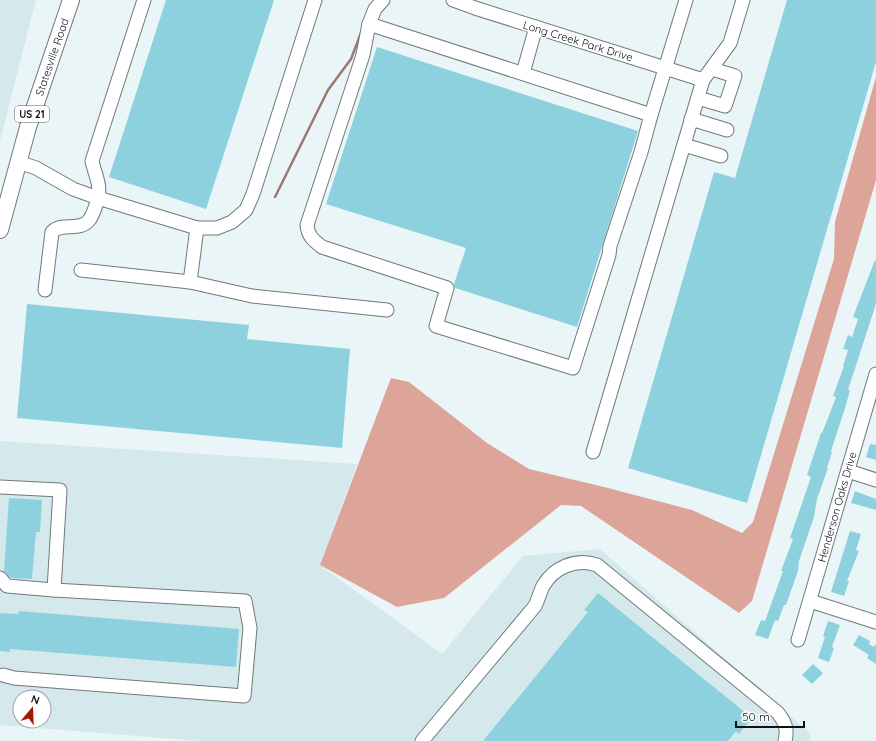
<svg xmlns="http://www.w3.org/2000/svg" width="876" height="741" viewBox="0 0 876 741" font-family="Quicksand,sans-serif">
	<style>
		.built { fill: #d5e9ed; fill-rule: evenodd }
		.forest { fill: #dda499 }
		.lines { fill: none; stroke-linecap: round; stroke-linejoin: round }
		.stream { stroke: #9e7870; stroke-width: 2.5 }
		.building { fill: #8ed1de }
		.minor-casing { stroke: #70797b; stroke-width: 15 }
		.major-casing { stroke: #70797b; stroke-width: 18 }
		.minor { stroke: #fff; stroke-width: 13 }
		.major { stroke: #fff; stroke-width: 16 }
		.labels { text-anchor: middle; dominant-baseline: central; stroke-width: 3.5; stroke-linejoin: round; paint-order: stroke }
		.shield { fill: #fff; stroke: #56595a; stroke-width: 1 }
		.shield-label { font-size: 10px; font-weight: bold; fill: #0e1213 }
		.street-label { font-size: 11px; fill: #0e1213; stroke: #fff }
	</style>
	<rect width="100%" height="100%" fill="#e9f5f7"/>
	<g class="built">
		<polygon points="0,0 36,0 0,141"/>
		<path d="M0 441 357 464 320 565 442 654 523 556 600 549 810 733V741H200L0 725ZM20 697H44V721H20Z"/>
	</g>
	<polygon class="forest" points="876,77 876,180 752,601 739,613 581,506 561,505 444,598 397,607 320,565 391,378 409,382 487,443 529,469 604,487 692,510 742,533 753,522 834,259 835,222"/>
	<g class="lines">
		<polyline class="stream" points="275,197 328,90 351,59 361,33"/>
	</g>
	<g class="building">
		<polygon points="166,0 274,0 206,209 109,177"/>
		<polygon points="787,0 876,0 876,62 747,503 628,468 714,172 735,178"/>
		<polygon points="377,47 638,131 577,327 455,288 454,284 466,248 326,204"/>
		<polygon points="875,260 876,261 876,303 874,310 848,390 850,390 846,405 831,451 832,452 827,468 828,468 817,499 814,517 799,561 798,571 786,605 784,605 778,621 775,620 768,639 755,635 761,620 765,621 783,571 781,571 793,539 790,538 811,477 807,475 821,433 822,433 828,418 836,397 833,396 844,366 843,366 848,350 843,349 848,335 852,337 858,319 853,317"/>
		<polygon points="27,304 249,325 247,339 350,349 342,448 17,418"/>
		<polygon points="870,444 876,445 876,460 866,457"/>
		<polygon points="855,491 876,499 876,510 851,503"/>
		<polygon points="9,498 42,500 40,532 36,532 32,579 11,578 4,571"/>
		<polygon points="850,531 861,534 856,550 859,551 847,581 849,581 844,596 831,592"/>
		<polygon points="598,593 752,718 739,734 736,731 728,741 483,741 588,612 584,610"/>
		<polygon points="19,611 239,629 236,667 10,649 10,652 0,651 0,613 18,614"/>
		<polygon points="828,621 840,625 832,647 834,648 829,662 818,658 825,637 823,636"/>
		<polygon points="859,635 870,641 869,644 874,647 876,644 876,664 867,658 869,655 853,645"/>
		<polygon points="813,664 823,673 812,684 802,675"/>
	</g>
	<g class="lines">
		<g class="minor-casing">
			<g id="minor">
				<polyline points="383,0 375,9 369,24 651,115 686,0"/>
				<polyline points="453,0 475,8 703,80"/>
				<path d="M369 24 363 55 307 225C308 236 313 240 322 247L447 288 436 326 573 368 609 255 610 246 641 152 651 115"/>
				<polyline points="523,73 536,27"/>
				<polyline points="698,98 725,106 735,76 712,69"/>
				<polyline points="691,119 727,130"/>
				<polyline points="684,145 721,156"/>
				<path d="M18 162 36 168 73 189 98 198C101 184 95 175 92 161L144 0"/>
				<polyline points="81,270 190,282 197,228"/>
				<polyline points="190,282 252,296 387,310"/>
				<path d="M45 290 52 232C63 221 80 233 90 219 94 213 96 205 98 198L197 228H217L232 222 246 210 253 194 315 0"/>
				<polyline points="593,452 703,80 730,43 743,0"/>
				<polyline points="848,471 876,480"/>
				<polyline points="0,487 60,490 54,590 7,586 0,578"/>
				<polyline points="810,601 876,622"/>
				<polyline points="798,640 876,374"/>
				<polyline points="3,675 14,678 244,696 250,628 245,601 54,590"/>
				<path d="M422 741 535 606C538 600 540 592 543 586 554 567 576 558 597 565L778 713C785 722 788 729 785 741"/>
			</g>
		</g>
		<g class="major-casing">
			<polyline id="major" points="0,230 28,127 71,0"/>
		</g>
		<use href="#minor" class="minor"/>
		<use href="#major" class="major"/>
	</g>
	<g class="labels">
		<rect class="shield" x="15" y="106" width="34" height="16" rx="3"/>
		<g class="shield-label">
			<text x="32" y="114">US 21</text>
		</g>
		<g class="street-label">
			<text transform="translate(578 41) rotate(17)">Long Creek Park Drive</text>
			<text transform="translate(52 57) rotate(-71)">Statesville Road</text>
			<text transform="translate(837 507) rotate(-74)">Henderson Oaks Drive</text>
		</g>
	</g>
	<g transform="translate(32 709) rotate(19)"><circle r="19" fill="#ffffff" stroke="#9fa0a1"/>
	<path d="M0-3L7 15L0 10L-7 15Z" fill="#a81801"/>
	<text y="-6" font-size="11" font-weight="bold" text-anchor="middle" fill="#0e1213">N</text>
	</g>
	<path d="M736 721v6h68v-6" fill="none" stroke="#0e1213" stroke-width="2"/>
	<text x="742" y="721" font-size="12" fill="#0e1213" stroke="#ffffff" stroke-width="3" paint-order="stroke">50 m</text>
</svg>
